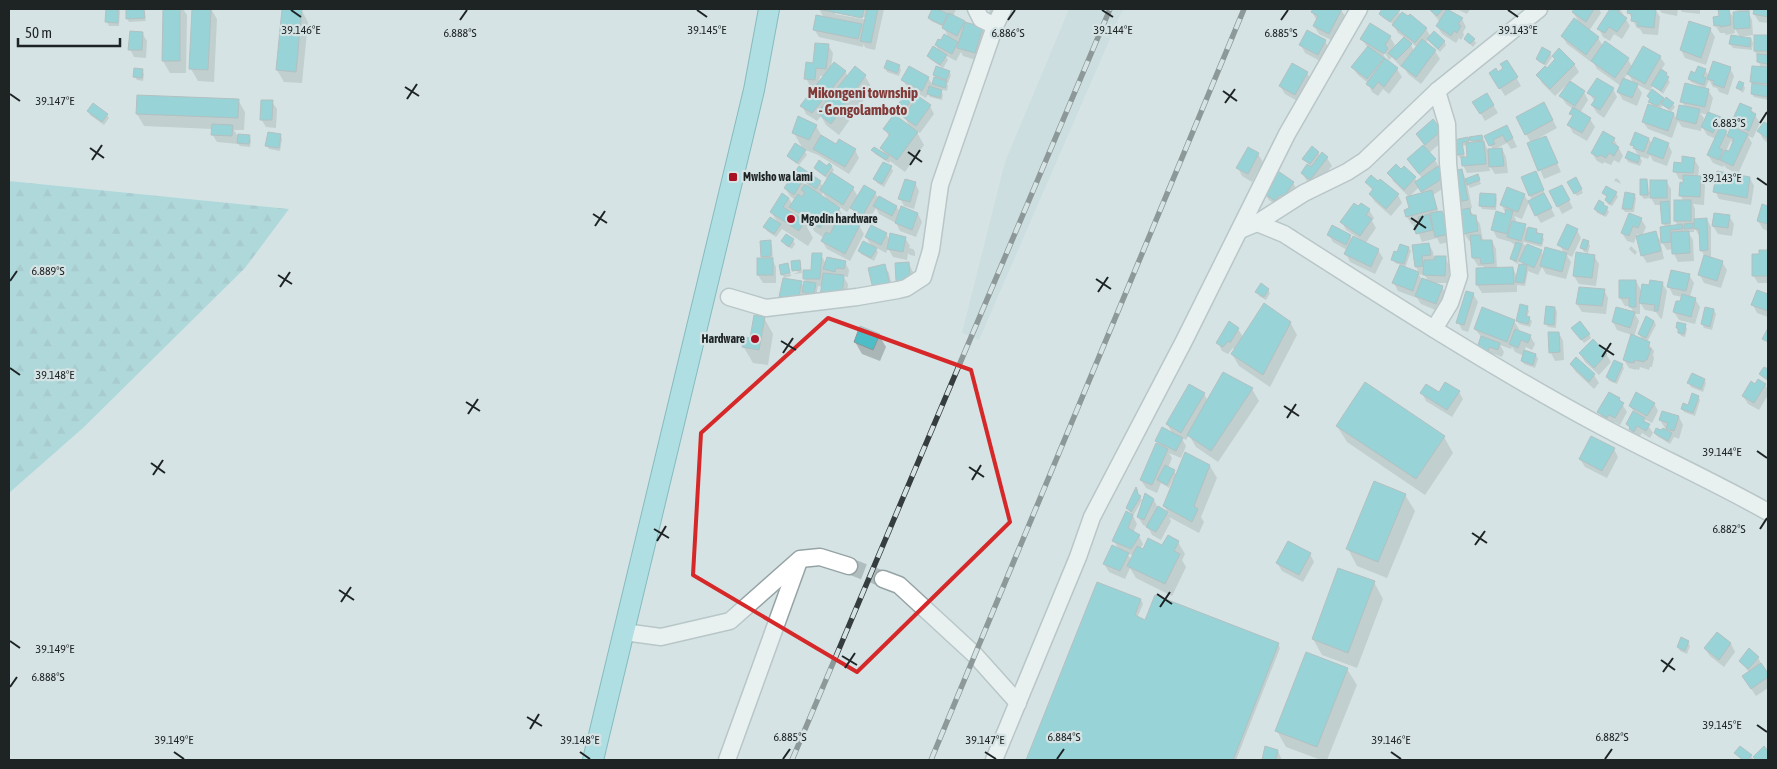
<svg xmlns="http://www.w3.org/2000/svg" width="1777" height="769" viewBox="0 0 1777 769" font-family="'Asap Condensed',sans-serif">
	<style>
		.built { fill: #c1d7d9 }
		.forest { fill: url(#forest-firs) }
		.shadow { fill: #0003; fill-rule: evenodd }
		.building { fill: #4dbec8; stroke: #899697 }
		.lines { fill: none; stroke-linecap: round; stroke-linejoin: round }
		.minor-tunnel { stroke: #b0bdbe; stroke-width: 16; stroke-dasharray: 16 8; stroke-linecap: butt }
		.minor-casing { stroke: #96a3a5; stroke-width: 19 }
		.major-casing { stroke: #268a92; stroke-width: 22 }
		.minor { stroke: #fff; stroke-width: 16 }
		.major { stroke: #80dae1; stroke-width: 20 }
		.rail-casing { stroke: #363d3e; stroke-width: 5.5 }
		.rail { stroke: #d5e3e4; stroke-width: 4; stroke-dasharray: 11; stroke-linecap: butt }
		.marked { fill: none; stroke: #d62828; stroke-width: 4; stroke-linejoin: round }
		.ticks { fill: none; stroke: #1e2324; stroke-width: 2 }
		.poi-dot { fill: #a81024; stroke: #d5e3e4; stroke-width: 2 }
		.labels { text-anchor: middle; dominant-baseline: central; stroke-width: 4.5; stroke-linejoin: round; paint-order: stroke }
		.poi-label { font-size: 12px; font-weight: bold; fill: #1e2324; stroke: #d5e3e4; text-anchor: start }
		.quarter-label { font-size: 15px; font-weight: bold; fill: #823a39; stroke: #d5e3e4 }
		.ticks-label { font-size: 12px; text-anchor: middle; fill: #1e2324; stroke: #d5e3e4; stroke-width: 4.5; stroke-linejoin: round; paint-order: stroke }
	</style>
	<defs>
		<pattern id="forest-firs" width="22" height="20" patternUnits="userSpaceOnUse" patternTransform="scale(1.25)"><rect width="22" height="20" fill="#82cbd1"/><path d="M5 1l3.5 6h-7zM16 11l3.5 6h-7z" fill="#70aeb3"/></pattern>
	</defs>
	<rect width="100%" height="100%" fill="#d5e3e4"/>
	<polygon class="built" points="1069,9 1126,9 1122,11 979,340 962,333 1005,162"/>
	<polygon class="forest" points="9,181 289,209 245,268 83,428 9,493"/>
	<g class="shadow">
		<polygon points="107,9 118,9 120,11 119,26 109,26 107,22"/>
		<polygon points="164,9 183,9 187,15 186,73 170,73 163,61"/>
		<polygon points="193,9 211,9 217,19 214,82 198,81 191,69"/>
		<polygon points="283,9 301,9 308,22 302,83 284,82 277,70"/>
		<path d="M819 9H884L875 50 866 48 863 44V47L819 37 814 29 824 18ZM835 11 868 18V20L835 14Z"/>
		<polygon points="932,9 956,9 953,17 965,23 982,28 986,36 979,61 963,56 961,52 956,61 945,55 948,60 943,68 930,59 928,56 941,54 936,45 948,37 944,27 931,21 929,18 934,9"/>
		<polygon points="990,9 1000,9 997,22 988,17"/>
		<polygon points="1314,9 1340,9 1346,17 1333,41 1319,34 1314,26 1317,21 1312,12"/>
		<path d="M1384 9 1390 11 1392 9H1396L1401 15 1426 29 1431 37 1444 41 1446 45 1440 52 1428 40 1425 43 1435 51 1440 59 1421 84 1408 74 1403 65 1401 67 1392 57 1389 60 1382 48 1380 49 1388 62 1397 69 1402 77 1389 94 1383 89 1378 96 1372 92 1368 83 1358 75 1353 68 1368 48 1362 39 1390 37 1395 45 1391 50 1405 38 1398 33 1393 24 1382 17 1380 14ZM1409 41 1417 47 1414 51Z"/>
		<polygon points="1429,9 1446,9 1462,19 1466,27 1463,32 1464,35 1461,40 1459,38 1456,43 1442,34 1437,26 1440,22"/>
		<polygon points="1457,9 1470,9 1467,14"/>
		<path d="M1576 9H1599L1601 13 1589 31 1598 38 1603 46 1628 59 1632 67 1660 57 1665 64 1661 70 1670 82 1663 94 1653 85 1650 91 1636 84 1642 93 1637 106 1623 100 1618 92 1621 86 1597 69 1592 60 1591 62 1567 44 1562 36 1580 24 1573 12ZM1628 73 1634 84 1623 80Z"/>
		<polygon points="1612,9 1620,9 1630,26 1622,39 1614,34 1610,41 1603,37 1599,29"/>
		<polygon points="1629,9 1655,9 1660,17 1658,35 1643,34 1640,29 1637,28 1629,13"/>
		<polygon points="1659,9 1678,9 1677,16 1662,13"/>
		<polygon points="1680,9 1700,9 1700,14 1682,12"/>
		<path d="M1727 9H1750L1749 14 1752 20 1753 35 1740 37 1734 27 1735 33 1726 35 1725 33H1720L1715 25 1720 17 1719 10ZM1728 9 1744 12 1735 20Z"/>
		<polygon points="1755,9 1768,9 1768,23 1759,22 1754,14"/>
		<polygon points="143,10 146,21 129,22 127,18"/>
		<polygon points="1710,29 1715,37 1706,65 1685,58 1681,50"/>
		<polygon points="142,33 147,41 146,58 134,57 130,49"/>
		<polygon points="1755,36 1768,36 1768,100 1754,97 1752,94 1753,85 1752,82 1761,68 1755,51"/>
		<polygon points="1465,39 1474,40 1476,43 1473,47"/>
		<polygon points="1751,39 1753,43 1752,50 1733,48 1730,44"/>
		<polygon points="1325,41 1329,49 1322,62 1305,53 1301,45"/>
		<path d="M828 45 833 53 831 67 845 71 848 77 865 76 872 88 839 135 826 125 821 116 817 121 806 114 802 106 816 87 810 86 806 78ZM820 76H824L819 83Z"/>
		<polygon points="1550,53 1552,57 1546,66 1539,62 1537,59"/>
		<polygon points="1507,61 1521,86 1505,96 1491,73 1497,73 1505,69"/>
		<polygon points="1574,64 1579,72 1569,82 1584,92 1588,100 1580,113 1590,119 1595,127 1587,141 1573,133 1569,125 1573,117 1571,114 1573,109 1566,104 1561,96 1569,84 1568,84 1555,96 1542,83 1538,76 1547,70"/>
		<polygon points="899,66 901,70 899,76 887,72 885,68"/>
		<path d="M1730 68 1734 76 1728 95 1719 92 1717 88 1713 87 1709 80 1705 89 1708 90 1713 98 1709 113 1720 118 1724 126 1722 130 1728 135 1737 130 1733 123 1751 109 1760 123 1753 138 1748 136 1752 143 1738 174 1726 168 1724 165 1723 167 1713 163 1708 155 1716 139 1707 135 1702 126 1701 131 1682 127 1678 121 1672 138 1648 129 1643 122 1653 107 1650 102 1663 98 1665 102 1673 104 1675 107 1671 112 1663 105 1660 109 1674 114 1677 120 1680 106 1685 107 1682 102 1702 87 1691 82 1689 79 1705 70 1709 76ZM1700 113 1708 115 1702 126 1704 118ZM1731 140 1732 143 1729 153 1726 151Z"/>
		<polygon points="142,70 144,74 143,81 137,80 135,77"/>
		<polygon points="949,72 951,75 948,83 946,82 948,86 947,91 940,89 943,95 942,100 930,97 928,94 926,98 907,87 903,80 928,78 933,85 935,77 934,75"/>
		<polygon points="1307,73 1312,81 1299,102 1285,94 1280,86"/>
		<polygon points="1743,84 1745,88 1743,93 1737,88"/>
		<polygon points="1613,89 1617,97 1604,118 1597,113 1592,105 1595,102 1589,93"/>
		<polygon points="908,93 916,101 930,106 934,114 920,133 915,129 924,145 905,172 890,161 889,163 875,154 873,151 886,156 881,148 889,137 885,129 911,129 905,118 909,112 900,104"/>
		<polygon points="1487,94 1498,113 1485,121 1474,102"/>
		<polygon points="238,100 245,112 244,130 234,130 237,135 249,136 251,140 250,147 240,146 238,144 217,142 212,134 212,129 144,126 137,114"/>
		<polygon points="272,102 277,109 276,128 266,127 261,119"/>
		<polygon points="1544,103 1557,128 1537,139 1537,140 1546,137 1561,172 1544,179 1529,144 1531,143 1526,134"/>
		<polygon points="88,111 107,115 109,118 104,125 90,115"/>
		<polygon points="1433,121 1446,138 1429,153 1435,160 1439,167 1438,169 1448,185 1433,195 1439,213 1454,241 1440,244 1437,238 1422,242 1416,226 1421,225 1420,222 1412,225 1407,217 1406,210 1410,209 1423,194 1419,187 1409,197 1393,181 1389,173 1415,178 1417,182 1422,178 1408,160 1424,145 1417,135"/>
		<polygon points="1765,123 1768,126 1768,143 1763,139 1759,131"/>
		<polygon points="816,126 823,138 837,146 855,150 859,158 849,174 818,155 803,149 807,155 799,165 790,159 788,156 804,151 794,133"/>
		<path d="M1511 134 1517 147 1511 149 1507 143 1493 150 1502 149 1506 157 1508 173 1495 174 1489 165 1490 171 1467 173 1463 165 1462 158H1460L1458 155 1456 141 1467 138 1470 144H1473L1471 138 1481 136 1488 150H1493L1486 136ZM1467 145 1468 158H1465L1463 146Z"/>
		<polygon points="280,135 282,139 280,151 269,149 267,146"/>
		<polygon points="1614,139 1623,156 1619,163 1614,160 1611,165 1604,162 1603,164 1597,161 1592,153"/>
		<polygon points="1649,139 1652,144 1668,144 1672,152 1667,166 1653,161 1650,155 1648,159 1639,156 1636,152 1632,144"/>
		<polygon points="1318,152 1321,157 1327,158 1332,166 1315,187 1307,181 1302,173 1309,164 1304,159"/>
		<polygon points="1258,154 1263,162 1252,182 1242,176 1238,168"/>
		<polygon points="1640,157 1642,161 1640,166 1628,162 1626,158"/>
		<polygon points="1694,159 1699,167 1698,177 1700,177 1705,185 1704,205 1693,204 1695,209 1695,220 1707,220 1711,227 1711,259 1722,262 1727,270 1721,288 1704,283 1700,275 1705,257 1701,250 1700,237 1694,227 1694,232 1688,232 1693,240 1694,261 1678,262 1674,254 1673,249 1667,250 1662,242 1665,227 1663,223 1662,205 1655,205 1649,194 1649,198 1644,199 1641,195 1641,181 1646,180 1648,184 1649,192 1666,181 1671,189 1671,227 1678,226 1675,221 1683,201 1681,196 1684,180 1679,179 1675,171 1683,164"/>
		<path d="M830 164 834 170 831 174 853 188 858 197 875 193 879 199 896 206 900 212 918 214 922 222 916 237 900 231 896 223 879 214 876 208 867 223 856 216 851 207 847 212 837 205 844 218 859 226 864 234 850 261 827 249 822 241 824 238 814 231 810 223 807 227 813 238 808 246 782 229 776 237 767 231 765 227 778 223 771 212 789 198 792 204 795 200 790 196 785 188 800 168 820 182 823 187 828 179 817 171 815 168H827ZM801 174 808 186H805L799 175ZM823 193 828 201 820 196Z"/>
		<polygon points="891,167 893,171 884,187 877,183 875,179"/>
		<polygon points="1462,170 1466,180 1479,179 1481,184 1470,188 1467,183 1472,208 1469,209 1480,224 1483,241 1492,241 1496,249 1497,269 1513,268 1517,277 1523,266 1520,260 1518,264 1514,262 1512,259 1516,246 1511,242 1497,238 1493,230 1506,215 1502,205 1524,195 1529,202 1522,219 1514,216 1516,220 1516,223 1525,225 1528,231 1536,230 1544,239 1542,247 1524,242 1523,244 1541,251 1544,257 1564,253 1559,244 1577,230 1581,238 1572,257 1566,254 1571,262 1566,279 1546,274 1542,267 1538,275 1528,271 1525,286 1517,285 1517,292 1482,293 1477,285 1485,269 1483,266 1478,266 1473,258 1472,241 1469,241 1464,233 1463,210 1458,202"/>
		<polygon points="1278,172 1293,183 1298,191 1280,208 1269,200 1264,193"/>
		<polygon points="1616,178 1619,180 1621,184 1615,181 1615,182 1614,181"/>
		<polygon points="1750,178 1754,186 1751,205 1719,199 1715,191"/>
		<polygon points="1576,179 1583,193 1577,196 1569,183"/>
		<polygon points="1540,180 1546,198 1555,216 1541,223 1536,215 1530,195"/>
		<polygon points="1367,182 1398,195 1402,203 1391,216 1375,202 1370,194 1373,191"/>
		<polygon points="915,183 919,191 914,209 904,206 900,198"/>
		<polygon points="1561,186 1573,208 1562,214 1558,206"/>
		<polygon points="1604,193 1616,193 1618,197 1612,206 1608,204 1606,200 1607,198"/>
		<polygon points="1495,195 1497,199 1496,210 1482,209 1480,205"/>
		<polygon points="1634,195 1636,198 1634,212 1625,212 1623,209"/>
		<polygon points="1361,204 1369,210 1374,218 1372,221 1376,228 1365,244 1378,250 1383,258 1375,274 1350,262 1346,254 1347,250 1333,242 1329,235 1350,236 1352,240 1359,241 1360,239 1346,230 1342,222"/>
		<polygon points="1604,204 1609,212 1606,217 1597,213 1595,209"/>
		<polygon points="1763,206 1768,207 1768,231 1763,229 1758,221"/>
		<polygon points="1729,216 1734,224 1732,236 1718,234 1713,226"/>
		<polygon points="1641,219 1646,227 1642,236 1637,234 1634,243 1627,241 1622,233"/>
		<polygon points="1655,232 1660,240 1664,259 1647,263 1642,255"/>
		<polygon points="886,234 890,240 905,238 910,246 909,248 913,249 915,252 915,256 910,255 908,253 907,260 893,257 888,248 886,253 875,247 878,252 874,261 861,254 859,251 872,247 866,237"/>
		<polygon points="793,240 795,244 792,249 785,245 783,241"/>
		<polygon points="770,242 772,245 773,261 776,267 776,283 763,283 758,275 758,260 764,260 762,256"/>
		<polygon points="1588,242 1590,246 1588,253 1584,252 1582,248"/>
		<path d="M1429 244 1433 252 1434 257H1445L1449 265V283H1431L1442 287 1447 295 1440 312 1421 304 1417 298 1398 291 1394 283 1401 265 1395 263 1393 259 1398 253 1409 248 1411 251 1405 268 1420 274 1416 267ZM1424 274 1429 282 1422 279 1419 275Z"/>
		<polygon points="1631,246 1637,252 1635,255 1629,249"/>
		<polygon points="1768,252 1768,283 1758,283 1753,275 1761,255"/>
		<polygon points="821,255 826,264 845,262 849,270 848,277 843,276 848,284 846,303 823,287 818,286 816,297 785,305 781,297 801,282 804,287 807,283 804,278 812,271"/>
		<polygon points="1594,256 1599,264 1596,286 1579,284 1574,276"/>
		<polygon points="800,262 802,273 795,274 794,273 797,273"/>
		<polygon points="909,264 913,272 914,287 902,288 898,280"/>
		<polygon points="884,266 889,273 893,292 870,269"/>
		<polygon points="791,274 791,276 784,278 783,275"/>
		<polygon points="1689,275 1694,283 1690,297 1695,299 1700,307 1695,324 1679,320 1674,312 1681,303 1682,297 1673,295 1669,287"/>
		<polygon points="1636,281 1642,292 1650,286 1662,283 1667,291 1662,319 1660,318 1656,312 1645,310 1640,303 1640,314 1635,314 1639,321 1634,337 1643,341 1639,334 1654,321 1656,325 1647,342 1654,351 1653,355 1654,358 1652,367 1650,367 1649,370 1640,367 1639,370 1636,369 1636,370 1629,368 1624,360 1632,335 1617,330 1613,322 1617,308 1634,313 1630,306 1625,306 1620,298"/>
		<polygon points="1268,290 1270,293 1266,300 1259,296 1257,292"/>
		<polygon points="1604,290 1608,298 1606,314 1582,312 1577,304"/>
		<polygon points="1758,291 1768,295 1768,317 1757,313 1753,305"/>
		<polygon points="1473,294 1478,302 1468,332 1462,330 1458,322"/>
		<polygon points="1527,307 1529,311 1527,317 1532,321 1530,327 1519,324 1517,321"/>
		<polygon points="1555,308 1557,312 1556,328 1548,327 1546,324"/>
		<polygon points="1706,308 1714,310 1716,314 1712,330 1704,328 1702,324"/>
		<polygon points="764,318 773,334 768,365 753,363 743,346 751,340"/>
		<polygon points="1514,321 1519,329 1518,331 1530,336 1535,344 1532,350 1526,347 1524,351 1536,355 1538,359 1535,368 1524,364 1522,361 1524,356 1515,352 1512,347 1511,349 1500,345 1504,352 1502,357 1494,354 1492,359 1483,356 1482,338 1475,329"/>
		<polygon points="1290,322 1297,335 1270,387 1239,366 1232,354 1235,350 1233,348 1228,354 1222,351 1218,343 1238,329 1243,337"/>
		<polygon points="1685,325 1687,329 1685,337 1681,336 1677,328"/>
		<polygon points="1575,331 1589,334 1591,338 1584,343"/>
		<polygon points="1559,333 1563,341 1564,360 1555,361 1551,353"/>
		<polygon points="879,335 886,347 880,361 862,354 855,342"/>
		<polygon points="1580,354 1606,354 1611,362 1599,375 1585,362"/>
		<polygon points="1576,359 1594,375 1599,383 1594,389 1576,372 1571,365"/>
		<polygon points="1622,365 1624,368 1617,384 1609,381 1607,377"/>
		<polygon points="1765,368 1768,371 1768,382 1761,374"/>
		<polygon points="1223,374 1252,389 1259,401 1218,462 1196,447 1189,435 1186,440 1181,437 1186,446 1181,458 1169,453 1172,458 1168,468 1174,471 1177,476 1186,454 1210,466 1217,478 1201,517 1204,522 1199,533 1169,517 1171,521 1161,540 1152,535 1148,527 1143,525 1138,517 1145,495 1154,500 1158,508 1169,514 1164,506 1175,481 1173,480 1169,488 1161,483 1157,493 1146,488 1141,480 1160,446 1157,441 1173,434 1167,424 1204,394 1208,401"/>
		<polygon points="1704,380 1706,383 1703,392 1691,387 1689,383"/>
		<polygon points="1765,385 1768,390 1768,395 1759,410 1748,404 1743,396 1756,386"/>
		<polygon points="1459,392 1463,399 1452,417 1426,401 1422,393 1439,394"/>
		<polygon points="1698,397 1700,400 1695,416 1684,412 1682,409 1688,406"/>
		<polygon points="1619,399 1627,412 1620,425 1614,422 1612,425 1603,420 1599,412"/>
		<polygon points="1654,403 1658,411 1652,423 1644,419 1653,433 1650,438 1642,433 1638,439 1635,437 1627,424 1634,412 1630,406"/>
		<polygon points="1662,412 1679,417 1683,425 1679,439 1674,437 1670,444 1657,436 1655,433 1662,432 1671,435 1668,429 1665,428 1660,420"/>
		<polygon points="1337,426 1444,437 1453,453 1425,495 1347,442"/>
		<polygon points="1614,449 1618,457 1607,478 1585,467 1580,459"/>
		<path d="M1137 487 1139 496 1142 500 1133 516 1137 524 1133 533 1139 536 1143 544 1140 549 1143 551 1163 547 1178 542 1185 554 1182 560 1186 567 1172 596 1136 578 1130 568 1125 579 1109 572 1104 564 1119 550 1114 541 1132 515 1128 508ZM1127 553 1134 556 1131 560Z"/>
		<polygon points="1405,495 1415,511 1387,578 1357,566 1348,549"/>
		<polygon points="1310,554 1314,562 1303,582 1282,571 1277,563"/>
		<polygon points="1374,582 1383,599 1357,668 1322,655 1313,639"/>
		<polygon points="1098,583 1141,600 1143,604 1137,618 1146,621 1278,644 1280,648 1236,760 1028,760"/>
		<polygon points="1717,634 1731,644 1735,652 1724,667 1710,656 1705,649"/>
		<polygon points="1688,642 1690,646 1687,654 1680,651 1678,647"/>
		<polygon points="1750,650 1758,658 1768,675 1768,688 1756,696 1748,684 1749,672 1740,661"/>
		<polygon points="1347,669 1357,685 1327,760 1321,760 1286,747 1277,731"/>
		<polygon points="1266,748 1278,751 1282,760 1263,760"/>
		<polygon points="1736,753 1751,756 1753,759 1742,760"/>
	</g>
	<g class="building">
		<polygon points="106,9 118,9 118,23 105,22"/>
		<polygon points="126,9 144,9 145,18 126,19"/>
		<polygon points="163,9 180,9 180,61 162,61"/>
		<polygon points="192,9 211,9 208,70 189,69"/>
		<polygon points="282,9 302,9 296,72 276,70"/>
		<polygon points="818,9 864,9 862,18"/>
		<polygon points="867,9 878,9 871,43 860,41"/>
		<polygon points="932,9 937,9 948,14 942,25 928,18"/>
		<polygon points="1313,9 1342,9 1329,34 1313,26 1318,16 1311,12"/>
		<polygon points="1382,9 1399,9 1400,10 1390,22 1379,14"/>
		<polygon points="1429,9 1443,9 1437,16"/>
		<polygon points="1447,9 1463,18 1458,24 1461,26 1457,33 1454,31 1451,36 1436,26"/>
		<polygon points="1574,9 1594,9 1586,22 1572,12"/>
		<polygon points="1610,9 1620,9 1618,12 1627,18 1617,32 1609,27 1605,33 1597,29"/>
		<polygon points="1628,9 1656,9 1654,28 1637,26 1638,22 1631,21 1632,14 1627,13"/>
		<polygon points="1718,9 1729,9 1731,25 1720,27 1720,25 1714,26 1713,17 1719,16"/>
		<polygon points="1754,9 1768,9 1768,17 1753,14"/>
		<polygon points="1749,11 1750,28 1734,29 1733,12"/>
		<polygon points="1402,12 1408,16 1410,14 1427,28 1415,43 1392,25"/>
		<polygon points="949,13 965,21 957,36 942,28"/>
		<polygon points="816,15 862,24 858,39 813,30"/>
		<polygon points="1574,18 1599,37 1586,55 1561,36"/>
		<polygon points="1689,21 1711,28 1701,58 1680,50"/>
		<polygon points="965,22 983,27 975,53 957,48"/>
		<polygon points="1370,23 1391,36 1385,45 1388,48 1384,54 1360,39"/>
		<polygon points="1307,30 1326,40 1318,55 1299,45"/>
		<polygon points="130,31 143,32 142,50 128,50"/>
		<polygon points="1434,31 1445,41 1438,49 1427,39"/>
		<polygon points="1468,33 1475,39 1470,44 1464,39"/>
		<polygon points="944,34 958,42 952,54 935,45 938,39 941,40"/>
		<polygon points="1731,35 1751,38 1750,47 1729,44"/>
		<rect x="1754" y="35" width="14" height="16"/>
		<polygon points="1404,37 1412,44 1396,60 1388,53"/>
		<polygon points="1422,39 1436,50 1416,77 1401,66"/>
		<polygon points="1605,41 1629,58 1615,78 1591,61"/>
		<polygon points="815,43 829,44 826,69 816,68 815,80 804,79 806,62 813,63"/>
		<polygon points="933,46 947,55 940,65 927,56"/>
		<polygon points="1368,46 1384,58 1367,79 1351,67"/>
		<polygon points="1643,46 1661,56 1645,84 1627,74"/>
		<polygon points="1542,47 1551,52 1544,64 1536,59"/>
		<polygon points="1559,48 1575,64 1550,89 1536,75 1545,66 1547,68 1555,59 1552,56"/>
		<polygon points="1757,54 1768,55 1768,64 1757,62"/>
		<polygon points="1385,58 1398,68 1384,87 1378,82 1373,89 1366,84"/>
		<polygon points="887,60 900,65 897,73 884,68"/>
		<polygon points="1507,60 1518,77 1499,89 1489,73 1496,68 1498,72 1503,68 1500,64"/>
		<polygon points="1713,61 1731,67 1724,88 1713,84 1714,81 1707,79"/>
		<polygon points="834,62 846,71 812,113 800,106"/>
		<polygon points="1292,63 1308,72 1295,95 1279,86"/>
		<polygon points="855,66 866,75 831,124 817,113"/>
		<polygon points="909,66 929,77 922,91 901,80"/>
		<polygon points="936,66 950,71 946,80 933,75"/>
		<polygon points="1698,66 1706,69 1703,77 1706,78 1704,85 1688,79 1691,71 1695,73"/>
		<polygon points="1752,66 1768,67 1768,84 1750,82"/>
		<polygon points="134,68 143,69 142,78 133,77"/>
		<polygon points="1661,69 1667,73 1666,75 1669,77 1661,91 1651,85"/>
		<polygon points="934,77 947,81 945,88 932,84"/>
		<polygon points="1597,78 1614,88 1600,110 1591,105 1596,98 1587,93"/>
		<polygon points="1623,78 1638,84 1632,98 1617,92"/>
		<polygon points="1570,81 1585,91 1575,106 1559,96"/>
		<polygon points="1739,81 1744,83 1741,90 1736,88"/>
		<polygon points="1685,83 1709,89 1705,107 1680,102"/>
		<polygon points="1752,83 1768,86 1767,97 1751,94"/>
		<polygon points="929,86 942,90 940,98 927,94"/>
		<polygon points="1652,89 1664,98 1658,106 1648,102 1650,99 1647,96"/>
		<polygon points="908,92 914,96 906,108 899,103"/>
		<polygon points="1487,93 1494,105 1480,114 1472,102"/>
		<polygon points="137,95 239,99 238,118 136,114"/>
		<polygon points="918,96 931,105 916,126 903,117"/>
		<polygon points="1666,97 1674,103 1669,109 1661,104"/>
		<polygon points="261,100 273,100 272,120 260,120"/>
		<polygon points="1544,102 1553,120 1525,135 1516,117"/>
		<polygon points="93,103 108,114 102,122 87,111"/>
		<polygon points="1740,103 1752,108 1750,111 1756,114 1749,131 1731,123"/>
		<polygon points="1648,104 1674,113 1668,131 1642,122"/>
		<polygon points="1679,105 1700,109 1696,124 1676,119"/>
		<polygon points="1573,107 1591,118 1582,133 1567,125 1573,115 1569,114"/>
		<polygon points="1708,112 1721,117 1713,133 1701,127"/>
		<polygon points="894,114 918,132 897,160 880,148 890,134 883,129"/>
		<polygon points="798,116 817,125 809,140 792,133"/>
		<polygon points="1433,119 1442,130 1425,145 1416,134"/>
		<polygon points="1764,122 1768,124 1768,139 1757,131"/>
		<polygon points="212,124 233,125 232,136 211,135"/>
		<polygon points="1507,125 1513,138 1506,142 1503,135 1493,140 1495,144 1489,146 1484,136"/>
		<polygon points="1731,126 1748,134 1733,166 1720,160 1725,150 1729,151 1734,139 1727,136"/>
		<polygon points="1720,127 1727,131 1719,148 1723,150 1719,160 1707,155"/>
		<polygon points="1603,131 1615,138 1612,143 1619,147 1614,156 1609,153 1606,158 1600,155 1598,157 1591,153"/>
		<polygon points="268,132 281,134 279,148 265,146"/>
		<polygon points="1635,132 1649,138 1644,152 1633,148 1634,146 1630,145"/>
		<polygon points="238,134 250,135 249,144 237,143"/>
		<polygon points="821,135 836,144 839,139 856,149 845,167 813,149"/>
		<polygon points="1482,135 1483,140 1470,141 1469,137"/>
		<polygon points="1546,136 1558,163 1538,171 1527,143"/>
		<polygon points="1468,137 1469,141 1462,143 1464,154 1457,155 1454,140"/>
		<polygon points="1654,137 1669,143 1663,159 1647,153"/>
		<polygon points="1484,141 1486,164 1462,166 1461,157 1467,157 1466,143"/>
		<polygon points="795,143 806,150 797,163 787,156"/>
		<polygon points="1423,145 1436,159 1419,174 1407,159"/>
		<polygon points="1312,146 1319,152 1310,164 1302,159"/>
		<polygon points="874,147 889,156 886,160 871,150"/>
		<polygon points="1248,147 1259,153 1248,174 1236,168"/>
		<polygon points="1502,148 1504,166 1489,167 1488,149"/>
		<polygon points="1628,151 1640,156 1638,163 1625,158"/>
		<polygon points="1322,152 1328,157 1310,180 1301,173 1307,164 1311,167"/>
		<polygon points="1682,156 1695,158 1693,173 1673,172 1674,162 1682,163"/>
		<polygon points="819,160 827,166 829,163 832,166 825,176 814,168"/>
		<polygon points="883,162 892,166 882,184 873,179"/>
		<polygon points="1396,164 1401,169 1404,166 1416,177 1404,190 1387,173"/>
		<polygon points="799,166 821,181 816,189 803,180 794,195 784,188"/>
		<polygon points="1438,166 1445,177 1421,192 1415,182"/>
		<polygon points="1462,169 1468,200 1457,202 1451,171"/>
		<polygon points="1278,171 1294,182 1284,197 1280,195 1275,201 1263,193"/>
		<polygon points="1536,171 1544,190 1529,196 1521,177"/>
		<polygon points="1717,171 1750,177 1747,198 1713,192"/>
		<polygon points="831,172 854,187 843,205 820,190"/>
		<polygon points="1478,174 1480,180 1467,185 1465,179"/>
		<polygon points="1371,175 1378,181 1380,179 1399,194 1386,209 1369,194 1373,189 1365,182"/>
		<polygon points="1683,175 1701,176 1700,197 1679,196 1680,182 1683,183"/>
		<polygon points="1576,177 1582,189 1574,194 1567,182"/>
		<polygon points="905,179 916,182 910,202 898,199"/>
		<polygon points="1640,179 1647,179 1648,195 1640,195"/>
		<rect x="1650" y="180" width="17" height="18"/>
		<polygon points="805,184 840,208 831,222 826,219 820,228 806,219 808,215 803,211 801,214 789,207 798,194 802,197 805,192 801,190"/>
		<polygon points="864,185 876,192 863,215 850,208"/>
		<polygon points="1562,185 1570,200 1557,207 1549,191"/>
		<polygon points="1606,186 1617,192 1610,204 1605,200 1607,196 1602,193"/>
		<polygon points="1507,187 1525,194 1518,212 1500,205"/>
		<polygon points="1432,190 1437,209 1406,217 1404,210 1409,208 1406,197"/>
		<polygon points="1625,192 1635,194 1632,209 1622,209"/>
		<polygon points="782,193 789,198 783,207 805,221 799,231 770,212"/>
		<polygon points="1480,193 1496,194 1495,207 1479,206"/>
		<polygon points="1544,193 1552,208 1535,216 1528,201"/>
		<polygon points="879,196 897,206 892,216 873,206"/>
		<polygon points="1599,200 1604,203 1603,205 1608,207 1604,215 1594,209"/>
		<rect x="1674" y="200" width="17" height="21"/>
		<polygon points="1669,201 1670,223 1662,224 1660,202"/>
		<polygon points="1354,203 1358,206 1361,203 1370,209 1366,215 1372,219 1360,236 1340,222"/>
		<polygon points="1762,204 1768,206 1768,224 1757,221"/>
		<polygon points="901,206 918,213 912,230 895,223"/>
		<polygon points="1470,208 1471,215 1476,215 1478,231 1463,234 1459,210"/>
		<polygon points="1506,209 1513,211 1507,234 1491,230 1496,211 1505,214"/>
		<polygon points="1442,211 1443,214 1446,214 1450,234 1435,237 1430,213"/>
		<polygon points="1629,213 1642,218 1638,228 1633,226 1629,236 1621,233"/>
		<polygon points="1714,213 1730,215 1728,228 1712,226"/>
		<polygon points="840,214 860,225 845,254 821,241 826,232 830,234"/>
		<polygon points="1429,214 1433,230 1416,234 1414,225 1420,224 1418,217"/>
		<polygon points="770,217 781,224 774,234 763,227"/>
		<polygon points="1707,218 1708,250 1700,251 1699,229 1694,229 1694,219"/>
		<polygon points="1512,221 1526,224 1521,241 1507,237"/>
		<polygon points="1693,223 1693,228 1684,229 1684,224"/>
		<polygon points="1567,224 1578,229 1568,250 1557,245"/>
		<polygon points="1682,224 1683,229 1670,230 1671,242 1661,243 1660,227"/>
		<polygon points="871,225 887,233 881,245 865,237"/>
		<polygon points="1332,225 1351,235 1346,245 1327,235"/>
		<polygon points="1528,227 1537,229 1536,233 1543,234 1541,244 1525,240"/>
		<polygon points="1656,231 1661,251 1641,256 1636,236"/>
		<polygon points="1689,231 1690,253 1672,254 1671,232"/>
		<polygon points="890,233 906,237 903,252 887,249"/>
		<polygon points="786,234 794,239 789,247 781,241"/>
		<polygon points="1470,235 1480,235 1481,240 1492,240 1494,263 1481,264 1480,258 1472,258"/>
		<polygon points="1353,236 1379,249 1371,267 1344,254"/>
		<polygon points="1583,239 1589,241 1586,250 1580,248"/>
		<polygon points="771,240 771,256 761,257 760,241"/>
		<polygon points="863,241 877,248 871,258 858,251"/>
		<polygon points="1516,242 1522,244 1516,261 1510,259"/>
		<polygon points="1429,243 1431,255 1422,256 1423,266 1415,267 1412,245"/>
		<polygon points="1400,244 1409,247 1404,264 1391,260 1394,251 1397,252"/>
		<polygon points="1527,244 1542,250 1534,268 1519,261"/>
		<polygon points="1545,247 1567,253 1562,272 1540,266"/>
		<polygon points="1759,250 1768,250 1768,276 1752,276 1752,254 1759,254"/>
		<polygon points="1576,252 1595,255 1592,278 1573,276"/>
		<polygon points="812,253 822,253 820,279 803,279 803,270 811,270"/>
		<polygon points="1704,255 1723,261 1717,281 1698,275"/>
		<polygon points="1435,256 1446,256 1445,276 1423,275 1424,260 1434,260"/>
		<polygon points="827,257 846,261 844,269 836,268 835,272 823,269"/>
		<rect x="757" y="258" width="16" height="17"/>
		<polygon points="800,260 801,270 792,271 791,261"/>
		<polygon points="909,262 910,280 896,281 895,263"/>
		<polygon points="788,263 790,273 781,275 779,265"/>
		<polygon points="885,264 890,285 873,289 868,268"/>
		<polygon points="1519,264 1527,265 1524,283 1515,282"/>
		<polygon points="1400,265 1419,272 1413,291 1392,283"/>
		<polygon points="1513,267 1514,284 1476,285 1476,268"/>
		<polygon points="1671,270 1690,274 1686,291 1667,287"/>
		<polygon points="823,273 844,275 842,296 820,297"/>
		<polygon points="783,278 802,281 798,300 779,297"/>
		<polygon points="1422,278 1443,286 1436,304 1415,296"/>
		<polygon points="1619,280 1636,280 1636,307 1629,307 1629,298 1619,298"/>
		<polygon points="1650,280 1663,282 1658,311 1654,311 1655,305 1639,303 1642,284 1649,285"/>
		<polygon points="804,281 816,283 814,294 802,292"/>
		<polygon points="1261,283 1269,289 1264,297 1255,292"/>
		<polygon points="1579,287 1605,289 1602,306 1576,304"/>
		<polygon points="1757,290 1768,294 1768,311 1751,305"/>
		<polygon points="1466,291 1474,293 1464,325 1456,323"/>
		<polygon points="1682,294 1696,298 1691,317 1673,312 1676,301 1680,301"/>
		<polygon points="1264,303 1291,322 1263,375 1231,354"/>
		<polygon points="1520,304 1528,306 1526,316 1530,317 1528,324 1516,321"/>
		<polygon points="1546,306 1555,307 1554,325 1544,324"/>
		<polygon points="1482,307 1515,320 1507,342 1474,329"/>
		<polygon points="1616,307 1635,312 1630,328 1612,322"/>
		<polygon points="1705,307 1714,309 1710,327 1701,324"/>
		<polygon points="754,315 765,317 759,350 742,347 744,337 750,338"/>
		<polygon points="1646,316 1654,321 1646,338 1638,334"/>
		<polygon points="1229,321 1239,328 1230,343 1228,341 1223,347 1216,343"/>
		<polygon points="1580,321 1590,334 1581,340 1571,328"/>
		<polygon points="1677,322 1686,324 1684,334 1678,333 1678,328 1676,328"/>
		<polygon points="860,326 880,334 873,350 854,342"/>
		<polygon points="1768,328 1768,342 1762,339"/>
		<polygon points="1515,329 1531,335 1528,343 1521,340 1518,348 1509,344"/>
		<polygon points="1548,332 1559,332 1560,352 1549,353"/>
		<polygon points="1631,334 1650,342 1648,348 1651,349 1647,360 1645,360 1644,362 1635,360 1634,363 1632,362 1631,363 1623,360"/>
		<polygon points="1481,336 1500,343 1498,350 1489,347 1488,352 1477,348"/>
		<polygon points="1593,339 1607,354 1594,368 1579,353"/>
		<polygon points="1524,350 1536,354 1533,365 1521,361"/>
		<polygon points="1576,357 1595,374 1589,382 1570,364"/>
		<polygon points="1614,360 1623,364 1615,382 1606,377"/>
		<polygon points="1764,367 1768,369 1768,375 1766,379 1759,374"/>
		<polygon points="1223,372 1253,388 1211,451 1187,435"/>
		<polygon points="1692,373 1705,379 1701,389 1687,383"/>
		<polygon points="1758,379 1766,384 1754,403 1742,396 1751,381 1755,384"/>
		<polygon points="1365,382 1445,436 1416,479 1336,426"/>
		<polygon points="1445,382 1460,391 1447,410 1420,393 1426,384 1439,392"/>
		<polygon points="1189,384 1205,393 1181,433 1166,424"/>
		<polygon points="1609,392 1620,398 1619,400 1624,403 1615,418 1609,415 1607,418 1597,412"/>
		<polygon points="1636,392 1655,403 1647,416 1629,406"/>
		<polygon points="1692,393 1699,396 1693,413 1681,409 1683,403 1688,405"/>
		<polygon points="1633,411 1645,418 1643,421 1650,424 1646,431 1637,426 1634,432 1629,429 1630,427 1626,424"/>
		<polygon points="1662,411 1679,416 1674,431 1666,429 1668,423 1659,420"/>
		<polygon points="1162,427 1183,438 1176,451 1155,441"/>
		<polygon points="1656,428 1661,430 1663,428 1672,433 1668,441 1654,433"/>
		<polygon points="1591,436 1615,448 1602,471 1579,459"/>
		<polygon points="1156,443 1168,449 1152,485 1140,480"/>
		<polygon points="1185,452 1210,465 1194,506 1198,509 1192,522 1163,506"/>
		<polygon points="1165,465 1175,470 1167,485 1157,480"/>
		<polygon points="1374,481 1406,494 1378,562 1346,549"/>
		<polygon points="1136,487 1138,494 1141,496 1131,512 1126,508"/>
		<polygon points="1145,493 1154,499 1144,520 1137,517"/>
		<polygon points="1158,506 1168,512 1156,532 1146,527"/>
		<polygon points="1126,511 1133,515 1128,528 1140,535 1131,549 1112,541"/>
		<polygon points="1168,535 1179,541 1174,551 1180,554 1165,584 1127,566 1137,546 1143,549 1148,538 1162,545"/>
		<polygon points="1288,541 1311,553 1299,575 1276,563"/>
		<polygon points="1112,545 1129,553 1120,571 1103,564"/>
		<polygon points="1338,568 1375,581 1348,653 1312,639"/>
		<polygon points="1097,582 1141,599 1135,615 1145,620 1155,595 1279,643 1233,760 1026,760"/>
		<polygon points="1717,632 1731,643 1719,660 1704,648"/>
		<polygon points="1681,637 1689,641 1685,651 1677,647"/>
		<polygon points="1749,648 1759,657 1748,669 1739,661"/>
		<polygon points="1306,652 1348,668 1317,747 1275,731"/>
		<polygon points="1761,663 1768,673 1768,677 1751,689 1742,676"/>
		<polygon points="1265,746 1278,750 1276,760 1262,760"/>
		<polygon points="1740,746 1752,755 1748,760 1743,760 1734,753"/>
		<polygon points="1764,746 1768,751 1768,760 1756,760 1753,757"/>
	</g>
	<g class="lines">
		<polyline class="minor-tunnel" points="849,566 883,579"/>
		<g class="minor-casing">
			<g id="minor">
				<polyline points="976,9 981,19 995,26"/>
				<polyline points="1257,223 1304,193 1347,172 1364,161 1437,91 1539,9"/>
				<path d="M1240 230 1257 223 1284 234C1387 300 1491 367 1599 425 1655 455 1713 481 1768 512"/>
				<polyline points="729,297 766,308 857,297 898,290 906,288 923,277 931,250 940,185 995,26 1003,9"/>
				<polyline points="1434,329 1450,303 1459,276 1448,163 1447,124 1437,91"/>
				<polyline points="883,579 899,585 975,655 1018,703"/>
				<polyline points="624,632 661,637 730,621 800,559 820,557 849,566"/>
				<polyline points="727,760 799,561"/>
				<polyline points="994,760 1078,557 1092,517 1184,341 1287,134 1359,9"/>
			</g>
		</g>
		<g class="major-casing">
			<polyline id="major" points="593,760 754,90 769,9"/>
		</g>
		<use href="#minor" class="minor"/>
		<use href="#major" class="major"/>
		<g class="rail-casing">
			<g id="rail">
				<polyline points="792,760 1110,9"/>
				<polyline points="931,760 1244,9"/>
			</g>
		</g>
		<use href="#rail" class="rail"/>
	</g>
	<path d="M0 0H1777V769H0ZM828 318 971 370 1010 522 857 672 693 575 701 433Z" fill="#d5e3e4" fill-opacity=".55" fill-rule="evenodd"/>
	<path class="marked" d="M828 318 971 370 1010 522 857 672 693 575 701 433Z"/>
	<path class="ticks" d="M291 10 301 17M697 10 707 17M1102 10 1113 17M1508 10 1518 17M460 20 467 10M1008 20 1015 10M1281 20 1288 10M405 87 419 96M1223 91 1237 101M10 94 20 101M407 99 417 84M1225 103 1235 89M1760 123 1767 112M90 148 104 158M908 152 922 162M92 160 102 145M910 165 920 150M1757 178 1767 185M593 214 607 223M1411 218 1426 228M595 226 605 211M1414 230 1423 216M278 275 292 284M1096 279 1111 289M10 281 17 271M280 287 290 272M1098 292 1108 277M781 341 796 350M1599 345 1614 355M783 353 793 338M1602 357 1611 343M10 368 20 375M466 402 480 411M1284 406 1299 416M468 414 478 399M1287 418 1296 404M1757 451 1767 458M151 463 165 473M969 467 984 477M153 475 163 460M972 480 981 465M654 529 669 538M1760 529 1767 518M1472 533 1487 543M657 541 666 526M1475 545 1485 531M339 590 354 600M1157 594 1172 604M341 602 351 587M1160 607 1170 592M10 641 20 648M842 656 857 665M1661 660 1675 670M845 668 855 653M1663 672 1673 658M10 687 17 677M527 717 542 726M1757 725 1767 732M530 729 539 714M174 752 184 759M580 752 590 759M985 752 996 759M1391 752 1401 759M783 759 790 749M1057 759 1064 749M1605 759 1612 749"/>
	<g class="poi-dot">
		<rect x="728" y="172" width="10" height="10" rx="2.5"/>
		<circle cx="791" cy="219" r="5"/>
		<circle cx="755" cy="339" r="5"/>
	</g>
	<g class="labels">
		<g class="poi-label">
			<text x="743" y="177">Mwisho wa lami</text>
			<text x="801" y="219">Mgodin hardware</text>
			<text x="745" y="339" text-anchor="end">Hardware</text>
		</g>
		<g class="quarter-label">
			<text x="863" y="92">Mikongeni township<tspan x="863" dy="17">- Gongolamboto</tspan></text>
		</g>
	</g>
	<g class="ticks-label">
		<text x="707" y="34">39.145°E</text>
		<text x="1113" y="34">39.144°E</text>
		<text x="1518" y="34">39.143°E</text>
		<text x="301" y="34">39.146°E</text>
		<text x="460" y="37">6.888°S</text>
		<text x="1008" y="37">6.886°S</text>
		<text x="1281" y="37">6.885°S</text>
		<text x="55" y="105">39.147°E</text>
		<text x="1729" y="127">6.883°S</text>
		<text x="1722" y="182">39.143°E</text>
		<text x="48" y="275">6.889°S</text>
		<text x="55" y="379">39.148°E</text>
		<text x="1722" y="456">39.144°E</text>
		<text x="1729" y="533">6.882°S</text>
		<text x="55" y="653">39.149°E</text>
		<text x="48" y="681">6.888°S</text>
		<text x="1722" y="729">39.145°E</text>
		<text x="790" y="741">6.885°S</text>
		<text x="1064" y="741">6.884°S</text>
		<text x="1612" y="741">6.882°S</text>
		<text x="174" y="744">39.149°E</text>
		<text x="580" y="744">39.148°E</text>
		<text x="985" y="744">39.147°E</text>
		<text x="1391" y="744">39.146°E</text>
	</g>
	<rect width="1777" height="769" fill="none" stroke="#1e2324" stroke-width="20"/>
	<path d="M18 38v8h102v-8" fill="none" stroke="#1e2324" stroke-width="2.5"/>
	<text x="25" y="38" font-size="15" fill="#1e2324" stroke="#d5e3e4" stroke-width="4" paint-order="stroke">50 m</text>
</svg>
